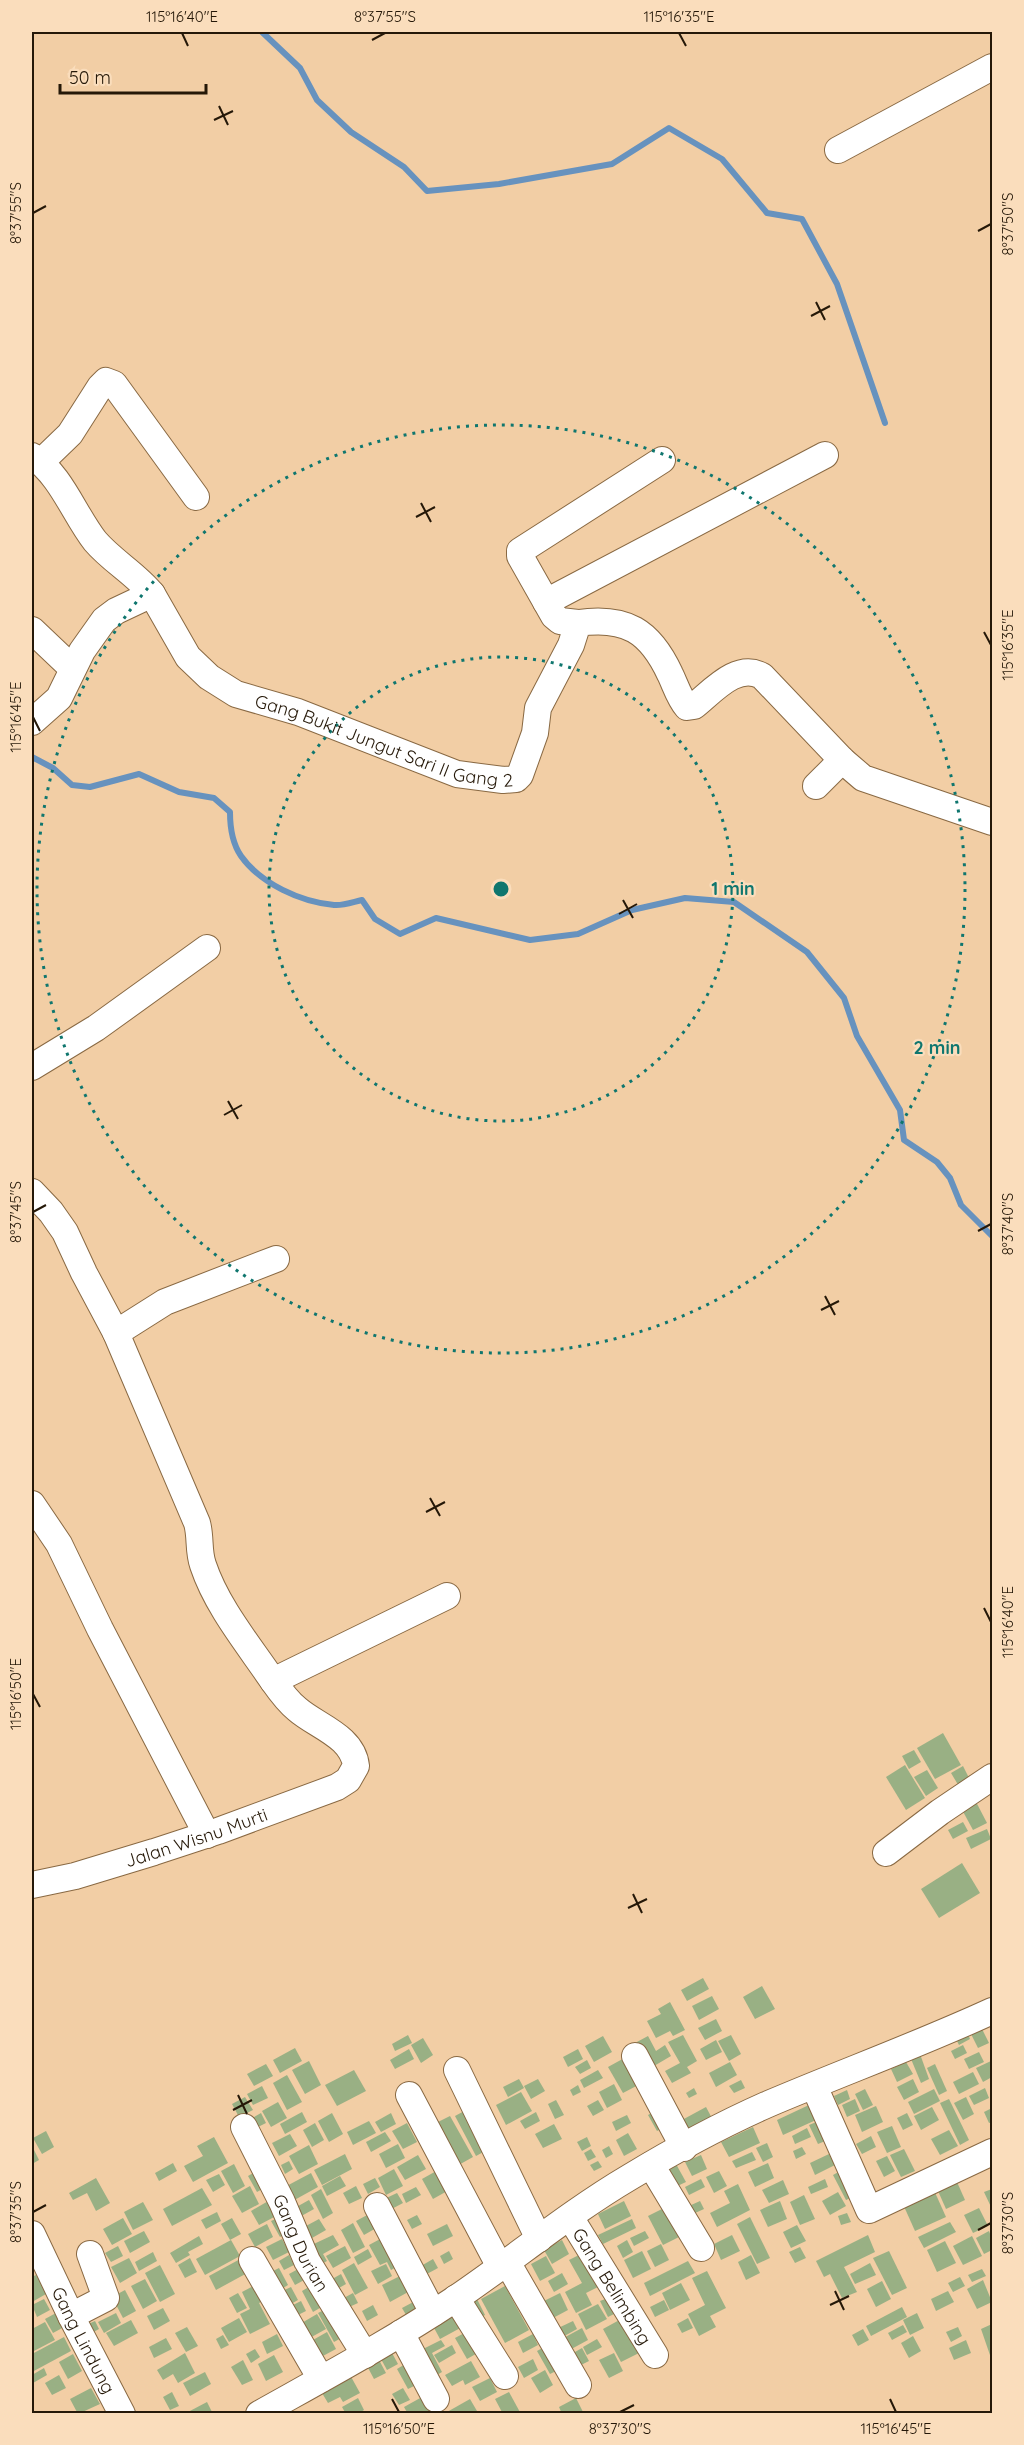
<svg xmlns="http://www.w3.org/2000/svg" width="1024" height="2445" viewBox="0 0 1024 2445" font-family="Quicksand,sans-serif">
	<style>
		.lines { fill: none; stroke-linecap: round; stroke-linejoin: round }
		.stream { stroke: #6792be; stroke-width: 6 }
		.building { fill: #99b084 }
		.minor-casing { stroke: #896943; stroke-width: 28 }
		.minor { stroke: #fff; stroke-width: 26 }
		.ticks { fill: none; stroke: #251808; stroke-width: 2 }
		.ring { fill: none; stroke: #0f766e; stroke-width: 3; stroke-dasharray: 3 6 }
		.labels { text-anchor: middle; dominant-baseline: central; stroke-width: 4.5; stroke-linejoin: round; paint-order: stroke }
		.street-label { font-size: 18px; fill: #251808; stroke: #faddbc }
		.centre { fill: #0f766e; stroke: #faddbc; stroke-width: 3 }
		.ring-label { font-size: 18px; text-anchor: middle; font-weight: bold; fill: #0f766e; stroke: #faddbc; stroke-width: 4.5; stroke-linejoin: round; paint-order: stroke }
		.neatline { fill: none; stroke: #251808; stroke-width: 2 }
		.ticks-label { font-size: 15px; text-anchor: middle; fill: #251808 }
	</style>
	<rect width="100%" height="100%" fill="#f2cea5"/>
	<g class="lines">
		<g class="stream">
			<polyline points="262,32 300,68 317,100 351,132 404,167 427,191 499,184 612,164 669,128 722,159 767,213 802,219 837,284 885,423"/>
			<path d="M32 757 53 768 72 785 90 787 139 774 179 792 214 798 230 812C230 827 232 843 241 856 261 884 301 902 334 905 343 906 353 902 362 900L375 919 400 934 436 918 530 940 578 934 632 910 685 898 734 902 807 952 844 998 857 1036 900 1110 904 1140 937 1162 950 1178 961 1205 992 1236"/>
		</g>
	</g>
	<g class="building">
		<polygon points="943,1733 961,1765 935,1779 917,1748"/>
		<polygon points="914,1750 921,1762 909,1769 902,1756"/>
		<polygon points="905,1765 925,1798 906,1810 886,1777"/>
		<polygon points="963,1766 971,1782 960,1788 951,1773"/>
		<polygon points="927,1770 938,1788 926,1796 914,1777"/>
		<polygon points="974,1798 987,1823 973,1830 960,1806"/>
		<polygon points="963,1822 968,1831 953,1839 948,1830"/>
		<polygon points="987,1829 991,1839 971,1849 966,1838"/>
		<polygon points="962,1863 980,1893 939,1918 921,1889"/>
		<polygon points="703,1978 709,1989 687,2001 681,1990"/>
		<polygon points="762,1986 775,2009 755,2019 743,1997"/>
		<polygon points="712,1996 719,2009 699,2020 692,2006"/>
		<polygon points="670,2002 685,2030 673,2036 670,2031 656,2038 647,2021 661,2014 658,2009"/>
		<polygon points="716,2019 722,2031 705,2040 698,2028"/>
		<polygon points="982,2029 989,2043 978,2048 971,2034"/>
		<polygon points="967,2032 970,2039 959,2045 955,2037"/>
		<polygon points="408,2035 412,2043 395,2051 392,2044"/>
		<polygon points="683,2035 697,2061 687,2067 691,2073 672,2083 665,2071 680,2063 668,2042"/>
		<polygon points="731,2035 741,2054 729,2061 718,2041"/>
		<polygon points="603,2036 612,2052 594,2062 585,2046"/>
		<polygon points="648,2036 656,2051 665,2045 671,2056 654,2066 635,2043"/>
		<polygon points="423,2038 433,2055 421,2063 411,2045"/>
		<polygon points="716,2040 722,2052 706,2060 700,2049"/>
		<polygon points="963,2045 967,2053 955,2059 951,2051"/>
		<polygon points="295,2048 302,2061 280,2073 273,2060"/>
		<polygon points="409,2049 414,2059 395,2069 390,2060"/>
		<polygon points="578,2049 583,2059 568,2067 563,2057"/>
		<polygon points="979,2052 984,2062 969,2069 964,2059"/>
		<polygon points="920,2054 929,2079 921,2083 911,2059"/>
		<polygon points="628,2056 642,2083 623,2093 608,2067"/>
		<polygon points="587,2060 591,2068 580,2074 575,2067"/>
		<polygon points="309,2061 321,2085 305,2094 292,2070"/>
		<polygon points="991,2061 992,2077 983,2082 976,2068"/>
		<polygon points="730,2062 737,2075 716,2087 709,2073"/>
		<polygon points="906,2062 913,2074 897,2082 891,2069"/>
		<polygon points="266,2064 273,2076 254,2086 247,2074"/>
		<polygon points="935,2064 947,2091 939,2095 927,2068"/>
		<polygon points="354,2070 366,2091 337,2106 325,2085"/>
		<polygon points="598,2070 603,2078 584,2088 580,2080"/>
		<polygon points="973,2072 979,2084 959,2094 953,2082"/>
		<polygon points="287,2075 302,2102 287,2110 273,2083"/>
		<polygon points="519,2079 524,2088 508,2097 503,2087"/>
		<polygon points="538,2079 545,2091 531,2099 524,2086"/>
		<polygon points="913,2079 919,2092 904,2100 897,2087"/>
		<polygon points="741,2080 745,2088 734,2093 729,2086"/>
		<polygon points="614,2084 622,2100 607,2108 599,2092"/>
		<polygon points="578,2085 581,2092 573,2096 570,2090"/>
		<polygon points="262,2086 268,2098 253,2105 247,2094"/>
		<polygon points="694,2088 697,2094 689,2098 686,2093"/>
		<polygon points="985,2088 989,2098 974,2105 969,2096"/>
		<polygon points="865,2089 873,2105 863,2110 855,2094"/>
		<polygon points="934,2089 940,2101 914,2114 908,2102"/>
		<polygon points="847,2090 850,2099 838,2105 834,2096"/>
		<polygon points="521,2092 532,2111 506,2125 496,2105"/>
		<polygon points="245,2097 253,2110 239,2117 232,2104"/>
		<polygon points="966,2097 974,2114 963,2120 954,2103"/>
		<polygon points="855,2099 860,2111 847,2117 842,2105"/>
		<polygon points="949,2099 969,2140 960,2145 940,2103"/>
		<polygon points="556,2100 564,2115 555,2119 548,2104"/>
		<polygon points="598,2100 604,2110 593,2116 587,2106"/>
		<polygon points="278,2102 287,2118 271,2127 262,2111"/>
		<polygon points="809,2105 816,2120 783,2135 777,2120"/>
		<polygon points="876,2106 883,2122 862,2132 855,2115"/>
		<polygon points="706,2107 714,2122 690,2135 682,2120"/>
		<polygon points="932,2107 939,2120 921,2130 914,2116"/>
		<polygon points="992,2108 992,2122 989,2123 984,2112"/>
		<polygon points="468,2109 489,2149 476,2156 455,2116"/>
		<polygon points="657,2110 665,2127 657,2131 648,2115"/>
		<polygon points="302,2112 307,2122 285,2134 280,2124"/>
		<polygon points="536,2112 540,2121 525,2129 520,2121"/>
		<polygon points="261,2113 266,2123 254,2129 249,2120"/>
		<polygon points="332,2113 343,2134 329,2142 318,2121"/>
		<polygon points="391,2113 396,2124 381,2132 375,2122"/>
		<polygon points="907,2113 913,2125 903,2130 897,2118"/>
		<polygon points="627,2115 631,2123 616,2131 612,2122"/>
		<polygon points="450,2116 473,2157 455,2167 432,2125"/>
		<polygon points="821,2120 830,2139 818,2144 809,2125"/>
		<polygon points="369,2121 376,2133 353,2145 347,2132"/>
		<polygon points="315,2123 324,2140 312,2147 303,2130"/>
		<polygon points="407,2123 417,2142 403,2149 392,2131"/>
		<polygon points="554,2124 562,2139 543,2148 535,2134"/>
		<polygon points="892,2126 901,2147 887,2153 877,2132"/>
		<polygon points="753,2127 760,2143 729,2157 721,2142"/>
		<polygon points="807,2128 811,2137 795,2144 792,2136"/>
		<polygon points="949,2130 958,2146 940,2155 931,2139"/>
		<polygon points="46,2131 54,2147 42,2154 33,2138"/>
		<polygon points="385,2132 391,2141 371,2152 366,2142"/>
		<polygon points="628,2133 637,2149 624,2156 616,2140"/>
		<polygon points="290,2134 297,2146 279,2156 272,2143"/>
		<polygon points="871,2136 876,2147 862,2154 856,2144"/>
		<polygon points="214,2137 228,2163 193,2182 184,2166 203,2156 197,2146"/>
		<polygon points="587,2137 591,2146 582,2151 577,2142"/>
		<polygon points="767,2143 773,2157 763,2162 756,2148"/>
		<polygon points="398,2144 405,2158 386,2168 379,2154"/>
		<polygon points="309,2145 318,2164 299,2174 289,2156"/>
		<polygon points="32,2146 39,2160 32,2164"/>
		<polygon points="609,2146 613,2154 606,2158 602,2150"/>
		<polygon points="802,2147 806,2154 796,2159 793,2151"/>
		<polygon points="591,2149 596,2157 588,2161 584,2153"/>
		<polygon points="904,2149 915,2171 901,2177 890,2155"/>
		<polygon points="752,2152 756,2160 736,2168 732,2161"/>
		<polygon points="345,2154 352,2169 322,2185 314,2170"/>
		<polygon points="829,2154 835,2165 815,2175 810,2163"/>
		<polygon points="418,2155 426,2169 405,2180 397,2167"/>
		<polygon points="701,2155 707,2169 692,2176 685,2162"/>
		<polygon points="887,2156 895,2171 884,2177 876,2161"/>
		<polygon points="289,2161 293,2169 285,2174 281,2165"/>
		<polygon points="598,2161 602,2167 594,2171 590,2165"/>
		<polygon points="173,2163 177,2171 159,2181 155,2173"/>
		<polygon points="768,2163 774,2178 755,2187 748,2172"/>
		<polygon points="234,2164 245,2186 233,2193 221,2171"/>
		<polygon points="676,2164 686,2182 671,2189 662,2171"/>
		<polygon points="394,2169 403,2186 386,2195 378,2178"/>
		<polygon points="438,2170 449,2190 433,2199 422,2179"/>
		<polygon points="842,2170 855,2196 846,2200 833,2175"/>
		<polygon points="719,2171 727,2186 714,2193 706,2177"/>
		<polygon points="255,2172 264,2188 257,2192 248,2176"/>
		<polygon points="311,2173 318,2187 289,2203 281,2189"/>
		<polygon points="219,2174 225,2185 213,2192 206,2180"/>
		<polygon points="340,2176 346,2186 327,2196 322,2186"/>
		<polygon points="96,2178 110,2203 96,2211 87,2193 73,2200 69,2193"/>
		<polygon points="375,2178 380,2187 368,2194 363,2184"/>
		<polygon points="701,2179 705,2187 689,2195 685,2187"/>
		<polygon points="825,2179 828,2187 811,2194 808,2187"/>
		<polygon points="783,2180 789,2194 769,2203 762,2190"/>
		<polygon points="957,2182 965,2200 946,2209 938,2191"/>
		<polygon points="738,2184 750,2210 717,2227 710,2213 730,2203 724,2191"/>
		<polygon points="250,2186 259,2204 242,2213 232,2196"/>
		<polygon points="356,2186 362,2198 349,2204 343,2193"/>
		<polygon points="416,2187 421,2195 406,2203 402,2194"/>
		<polygon points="202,2188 212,2205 172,2226 163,2209"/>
		<polygon points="933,2188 946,2217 915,2231 902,2202"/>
		<polygon points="321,2189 333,2213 323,2219 311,2195"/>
		<polygon points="992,2189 992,2206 991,2207 984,2192"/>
		<polygon points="838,2192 846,2206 830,2215 822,2201"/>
		<polygon points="397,2193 403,2203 386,2212 380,2201"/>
		<polygon points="804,2195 815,2219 800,2225 790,2202"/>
		<polygon points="270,2200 278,2215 259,2225 251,2211"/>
		<polygon points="309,2200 314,2209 296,2219 291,2210"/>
		<polygon points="624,2201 631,2216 605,2229 598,2214"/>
		<polygon points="700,2201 704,2209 693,2214 689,2206"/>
		<polygon points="780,2201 787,2219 768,2227 760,2210"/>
		<polygon points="143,2202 153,2220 133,2230 124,2212"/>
		<polygon points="668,2206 683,2235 663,2245 648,2216"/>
		<polygon points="979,2208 988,2226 973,2233 964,2215"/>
		<polygon points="217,2212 221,2221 206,2229 201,2220"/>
		<polygon points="371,2213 378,2227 364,2235 356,2221"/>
		<polygon points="847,2213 851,2222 841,2225 838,2216"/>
		<polygon points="417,2215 422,2224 412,2229 407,2220"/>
		<polygon points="280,2217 288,2232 280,2237 271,2221"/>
		<polygon points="750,2217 770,2258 757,2264 737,2224"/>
		<polygon points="123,2218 132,2234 112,2245 103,2229"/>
		<polygon points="232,2218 241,2234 230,2240 221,2224"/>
		<polygon points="319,2219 326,2230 312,2238 306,2226"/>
		<polygon points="632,2219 636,2228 603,2244 598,2235"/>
		<polygon points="950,2222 956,2232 924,2248 918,2237"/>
		<polygon points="353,2223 365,2247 353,2253 341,2230"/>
		<polygon points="267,2224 273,2237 255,2247 248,2234"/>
		<polygon points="447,2224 453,2236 433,2246 427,2234"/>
		<polygon points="797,2225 806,2241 791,2248 783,2232"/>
		<polygon points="144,2231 150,2242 130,2253 124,2241"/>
		<polygon points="645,2231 649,2238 634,2246 630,2238"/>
		<polygon points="989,2231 992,2239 992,2250 984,2254 976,2238"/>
		<polygon points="333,2235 339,2245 323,2254 327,2261 314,2268 303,2249"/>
		<polygon points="732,2235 740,2251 721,2260 714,2244"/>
		<polygon points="868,2235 875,2252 844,2267 857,2292 842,2298 830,2274 824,2277 816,2261"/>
		<polygon points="199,2236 203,2244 188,2252 190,2255 176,2263 170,2253"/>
		<polygon points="972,2236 982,2256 963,2265 953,2246"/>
		<polygon points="382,2238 398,2266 391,2270 387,2262 380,2265 369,2245"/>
		<polygon points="282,2239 289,2252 273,2260 266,2247"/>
		<polygon points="231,2240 240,2256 205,2275 196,2259"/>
		<polygon points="562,2240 569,2254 552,2264 544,2250"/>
		<polygon points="627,2240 633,2252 623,2258 617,2246"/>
		<polygon points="945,2241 956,2263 937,2272 927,2250"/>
		<polygon points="661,2244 669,2260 655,2267 647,2251"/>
		<polygon points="118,2246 123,2256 111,2262 105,2253"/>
		<polygon points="345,2246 351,2258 333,2268 326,2256"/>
		<polygon points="800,2247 806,2258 795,2263 789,2252"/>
		<polygon points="368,2249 372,2257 358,2265 354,2257"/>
		<polygon points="449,2251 453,2259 444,2264 440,2256"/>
		<polygon points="642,2251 651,2269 633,2278 624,2260"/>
		<polygon points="889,2251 907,2288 892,2295 873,2258"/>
		<polygon points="153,2252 157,2261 139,2271 135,2262"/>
		<polygon points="585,2252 602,2285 586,2293 592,2305 576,2313 565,2292 582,2283 569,2260"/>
		<polygon points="289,2255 294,2265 284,2270 279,2261"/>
		<polygon points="751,2255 760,2273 746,2280 738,2262"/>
		<polygon points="546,2256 555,2273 540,2281 531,2264"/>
		<polygon points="129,2258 137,2273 120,2283 111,2267"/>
		<polygon points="190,2258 197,2272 185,2278 178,2265"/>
		<polygon points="242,2258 249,2272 216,2290 209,2276"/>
		<polygon points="433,2259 438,2268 425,2275 421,2266"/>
		<polygon points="688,2261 695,2273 650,2296 644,2283"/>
		<polygon points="354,2263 368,2288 355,2295 342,2270"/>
		<polygon points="870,2263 876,2275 855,2284 850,2274"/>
		<polygon points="386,2264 392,2276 378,2284 371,2271"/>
		<polygon points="160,2265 175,2294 160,2302 145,2273"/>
		<polygon points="279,2268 288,2285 275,2293 265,2275"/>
		<polygon points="300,2268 306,2279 295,2285 289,2274"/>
		<polygon points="982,2269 986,2276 972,2282 968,2275"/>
		<polygon points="707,2271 726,2308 710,2316 716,2327 699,2336 688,2314 705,2305 692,2278"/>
		<polygon points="562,2273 568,2284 554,2292 548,2281"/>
		<polygon points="341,2274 346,2284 332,2292 327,2282"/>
		<polygon points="36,2275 46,2294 32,2302 32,2277"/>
		<polygon points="402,2275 410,2291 390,2302 382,2285"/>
		<polygon points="960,2277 965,2286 953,2292 948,2283"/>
		<polygon points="145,2279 157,2301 143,2309 131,2286"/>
		<polygon points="983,2280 992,2302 977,2309 967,2289"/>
		<polygon points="882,2281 891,2299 876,2307 867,2289"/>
		<polygon points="259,2283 267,2299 259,2303 270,2324 250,2334 240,2314 250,2309 242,2292"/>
		<polygon points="681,2283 690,2300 670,2310 662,2293"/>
		<polygon points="314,2284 325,2305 313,2312 302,2291"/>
		<polygon points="505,2286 529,2330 505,2343 481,2299"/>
		<polygon points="291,2287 298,2300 284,2308 276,2294"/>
		<polygon points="125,2290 136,2311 123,2318 112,2297"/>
		<polygon points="948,2291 954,2302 936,2311 931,2299"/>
		<polygon points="238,2293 247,2308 237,2313 229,2298"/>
		<polygon points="353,2293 358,2303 347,2308 342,2299"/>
		<polygon points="560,2293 568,2310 553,2318 544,2301"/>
		<polygon points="476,2297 485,2315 474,2321 464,2303"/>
		<polygon points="608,2298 616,2313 608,2317 600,2301"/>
		<polygon points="44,2299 50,2310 37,2317 32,2305"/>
		<polygon points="417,2300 424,2312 409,2320 402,2308"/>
		<polygon points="664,2300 669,2310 655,2317 650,2307"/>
		<polygon points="301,2301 306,2311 292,2318 287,2308"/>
		<polygon points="598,2304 607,2319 586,2330 578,2314"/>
		<polygon points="373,2305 378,2315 367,2321 362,2311"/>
		<polygon points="902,2307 907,2317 871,2336 866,2326"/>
		<polygon points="163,2308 170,2321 154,2330 147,2316"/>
		<polygon points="328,2308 343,2337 334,2342 318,2313"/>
		<polygon points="56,2313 64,2327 53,2333 45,2319"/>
		<polygon points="116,2313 121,2323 104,2333 98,2322"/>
		<polygon points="457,2313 464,2326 440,2339 433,2326"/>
		<polygon points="917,2313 924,2328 910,2335 903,2320"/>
		<polygon points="317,2314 326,2329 308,2339 300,2324"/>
		<polygon points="239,2318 247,2332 229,2342 221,2328"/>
		<polygon points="623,2318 641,2352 621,2362 603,2329"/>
		<polygon points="688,2318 693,2328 682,2333 677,2324"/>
		<polygon points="131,2320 138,2333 114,2346 106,2333"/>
		<polygon points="95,2321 99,2329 90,2334 86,2325"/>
		<polygon points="573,2321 577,2329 559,2339 554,2330"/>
		<polygon points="45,2322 55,2340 32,2352 32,2329"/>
		<polygon points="992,2324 992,2361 981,2329"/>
		<polygon points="903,2325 907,2332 892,2340 888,2333"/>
		<polygon points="187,2327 198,2346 186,2352 175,2333"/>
		<polygon points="958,2327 962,2336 951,2342 946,2332"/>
		<polygon points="582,2328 588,2340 564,2353 558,2341"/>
		<polygon points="863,2329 869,2340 858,2346 852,2335"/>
		<polygon points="470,2330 481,2351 467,2359 455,2338"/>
		<polygon points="327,2332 336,2349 321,2357 313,2340"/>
		<polygon points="277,2334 283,2346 267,2354 262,2342"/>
		<polygon points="533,2334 538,2345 523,2353 518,2342"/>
		<polygon points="223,2335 229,2345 221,2349 216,2339"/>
		<polygon points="913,2336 921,2351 909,2358 901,2343"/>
		<polygon points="64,2337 71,2351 32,2372 32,2354"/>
		<polygon points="166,2338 172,2349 154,2358 149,2347"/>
		<polygon points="597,2339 602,2347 587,2355 583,2347"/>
		<polygon points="441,2340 445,2346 432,2353 442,2372 430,2379 423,2349"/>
		<polygon points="966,2340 971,2353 954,2360 949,2348"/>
		<polygon points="452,2345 456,2353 439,2363 434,2355"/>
		<polygon points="546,2346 558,2370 550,2374 537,2351"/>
		<polygon points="582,2348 589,2361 575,2368 568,2356"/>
		<polygon points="255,2349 260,2357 251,2363 246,2354"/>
		<polygon points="185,2353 195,2373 178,2383 173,2374 163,2380 157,2370"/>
		<polygon points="392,2353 398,2364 387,2370 381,2359"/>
		<polygon points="614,2353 623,2371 609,2378 599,2360"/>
		<polygon points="73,2354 82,2371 68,2379 59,2362"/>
		<polygon points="274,2355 283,2372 266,2381 258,2364"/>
		<polygon points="378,2358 386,2373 374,2379 366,2364"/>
		<polygon points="533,2359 538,2370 524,2378 518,2367"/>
		<polygon points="243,2360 253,2380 242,2385 231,2367"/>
		<polygon points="471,2361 480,2377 465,2385 463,2380 452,2386 445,2375"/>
		<polygon points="407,2363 418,2384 408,2389 397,2369"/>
		<polygon points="44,2368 47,2375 33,2383 32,2375"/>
		<polygon points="545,2370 553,2385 540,2393 531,2378"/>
		<polygon points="205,2372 211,2384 190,2396 183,2383"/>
		<polygon points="349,2373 360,2393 343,2402 340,2397 328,2403 322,2393 315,2398 312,2392"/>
		<polygon points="59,2375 66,2388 52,2395 45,2383"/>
		<polygon points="490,2378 497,2392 480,2401 472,2387"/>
		<polygon points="91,2388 100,2404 78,2414 70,2399"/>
		<polygon points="403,2388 410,2400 399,2405 392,2394"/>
		<polygon points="172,2392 179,2406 170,2410 163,2397"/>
		<polygon points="509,2392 521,2414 503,2414 495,2399"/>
		<polygon points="422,2397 431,2414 408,2414 404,2407"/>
		<polygon points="358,2398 364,2410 358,2414 346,2414 342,2407"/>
		<polygon points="576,2398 584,2414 562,2414 559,2407"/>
		<polygon points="470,2399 477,2411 472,2414 448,2414 447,2412"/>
		<polygon points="207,2402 213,2414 189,2414 188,2412"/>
	</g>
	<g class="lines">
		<g class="minor-casing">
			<g id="minor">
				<polyline points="838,150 992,67"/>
				<path id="s1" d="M32 456C61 475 74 514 95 541 112 561 136 574 152 594L188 657 209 677 236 694 298 712 457 774 503 780 516 779 520 775 535 733 538 708 571 645 578 623C626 616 650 631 670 674 675 684 679 698 687 707L694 706C713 691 737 662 762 676L842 760 863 778 992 822"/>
				<polyline points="41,462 70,434 100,387 106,381 114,384 196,497"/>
				<polyline points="546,602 825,455"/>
				<polyline points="578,623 560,621 554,616 520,556 520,551 662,460"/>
				<polyline points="32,630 72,668"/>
				<polyline points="32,722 59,698 82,651 104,620 116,611 152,594"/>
				<polyline points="816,786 842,760"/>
				<polyline points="32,1067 96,1028 207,948"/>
				<path d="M32 1192 51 1212 65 1232 84 1273 116 1333 197 1523C201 1537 198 1551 203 1565 217 1607 248 1644 273 1681L447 1596"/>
				<polyline points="116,1333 165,1302 276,1259"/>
				<polyline points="32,1504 59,1544 100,1629 207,1835"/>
				<polyline points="886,1853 940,1812 992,1777"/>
				<path id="s2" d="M32 1885 75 1876 154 1852 218 1831 337 1787 348 1780 356 1766C353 1736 316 1726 297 1709 287 1701 280 1691 273 1681"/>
				<polyline points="635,2056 684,2148"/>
				<polyline points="457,2070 539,2239"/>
				<polyline points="814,2086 869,2210 992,2152"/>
				<polyline points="409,2095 500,2267"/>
				<path id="s3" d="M244 2127 282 2202 307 2261 365 2355"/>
				<polyline points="651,2165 701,2248"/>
				<polyline points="377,2206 433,2313"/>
				<path id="s4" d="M570 2217 655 2355"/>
				<path id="s5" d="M32 2234 71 2316 122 2414"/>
				<polyline points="252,2260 321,2379"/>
				<polyline points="507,2262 578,2385"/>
				<polyline points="456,2298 505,2376"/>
				<polyline points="71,2316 106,2298 90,2254"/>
				<polyline points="401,2333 436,2399"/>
				<path d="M259 2414C325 2377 392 2341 455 2299 514 2259 569 2213 630 2177 673 2151 721 2125 766 2105 841 2073 918 2045 992 2011"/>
			</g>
		</g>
		<use href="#minor" class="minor"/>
	</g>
	<path class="ticks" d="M182 33 188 46M679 33 686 46M372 40 385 33M219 106 228 125M214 120 233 111M33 213 46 206M978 231 991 224M816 302 825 320M811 316 830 306M421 503 431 522M416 517 435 507M984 632 991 645M33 717 40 731M623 900 633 918M619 914 637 904M228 1101 238 1119M224 1115 242 1105M33 1212 46 1205M978 1231 991 1224M825 1296 835 1315M821 1310 839 1301M430 1498 440 1516M426 1512 445 1502M984 1608 991 1622M33 1694 40 1707M633 1894 642 1913M628 1908 647 1899M238 2095 247 2114M233 2110 252 2100M33 2212 46 2205M978 2230 991 2223M835 2291 844 2310M830 2305 849 2296M392 2399 399 2412M890 2399 896 2412M620 2412 634 2405"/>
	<g class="ring">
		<circle cx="501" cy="889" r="232"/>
		<circle cx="501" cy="889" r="464"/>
	</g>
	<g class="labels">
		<g class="street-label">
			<text stroke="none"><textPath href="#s1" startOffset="474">Gang Bukit Jungut Sari II Gang 2</textPath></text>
			<text stroke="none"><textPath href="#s2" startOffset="171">Jalan Wisnu Murti</textPath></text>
			<text stroke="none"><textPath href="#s3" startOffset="129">Gang Durian</textPath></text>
			<text stroke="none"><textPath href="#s4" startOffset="81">Gang Belimbing</textPath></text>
			<text stroke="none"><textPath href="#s5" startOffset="118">Gang Lindung</textPath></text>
		</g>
	</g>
	<circle cx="501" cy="889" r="9" class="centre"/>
	<g class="ring-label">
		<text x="733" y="895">1 min</text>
		<text x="937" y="1054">2 min</text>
	</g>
	<rect width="1024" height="2445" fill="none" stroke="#faddbc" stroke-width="66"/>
	<path d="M60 84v9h146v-9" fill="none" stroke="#251808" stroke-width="3"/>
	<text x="69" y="84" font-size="18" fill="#251808" stroke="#faddbc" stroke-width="4.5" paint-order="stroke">50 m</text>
	<rect x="33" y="33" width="958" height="2379" class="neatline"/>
	<g class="ticks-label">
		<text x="182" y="22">115°16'40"E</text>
		<text x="385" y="22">8°37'55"S</text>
		<text x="679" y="22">115°16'35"E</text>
		<text transform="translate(16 213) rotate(-90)" y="5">8°37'55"S</text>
		<text transform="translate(1008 224) rotate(-90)" y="5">8°37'50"S</text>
		<text transform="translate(1008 645) rotate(-90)" y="5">115°16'35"E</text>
		<text transform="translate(16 717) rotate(-90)" y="5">115°16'45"E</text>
		<text transform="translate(16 1212) rotate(-90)" y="5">8°37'45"S</text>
		<text transform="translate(1008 1224) rotate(-90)" y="5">8°37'40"S</text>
		<text transform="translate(1008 1622) rotate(-90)" y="5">115°16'40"E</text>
		<text transform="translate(16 1694) rotate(-90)" y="5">115°16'50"E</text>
		<text transform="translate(16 2212) rotate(-90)" y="5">8°37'35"S</text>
		<text transform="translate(1008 2223) rotate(-90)" y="5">8°37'30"S</text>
		<text x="399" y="2434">115°16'50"E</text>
		<text x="620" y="2434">8°37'30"S</text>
		<text x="896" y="2434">115°16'45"E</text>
	</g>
</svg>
